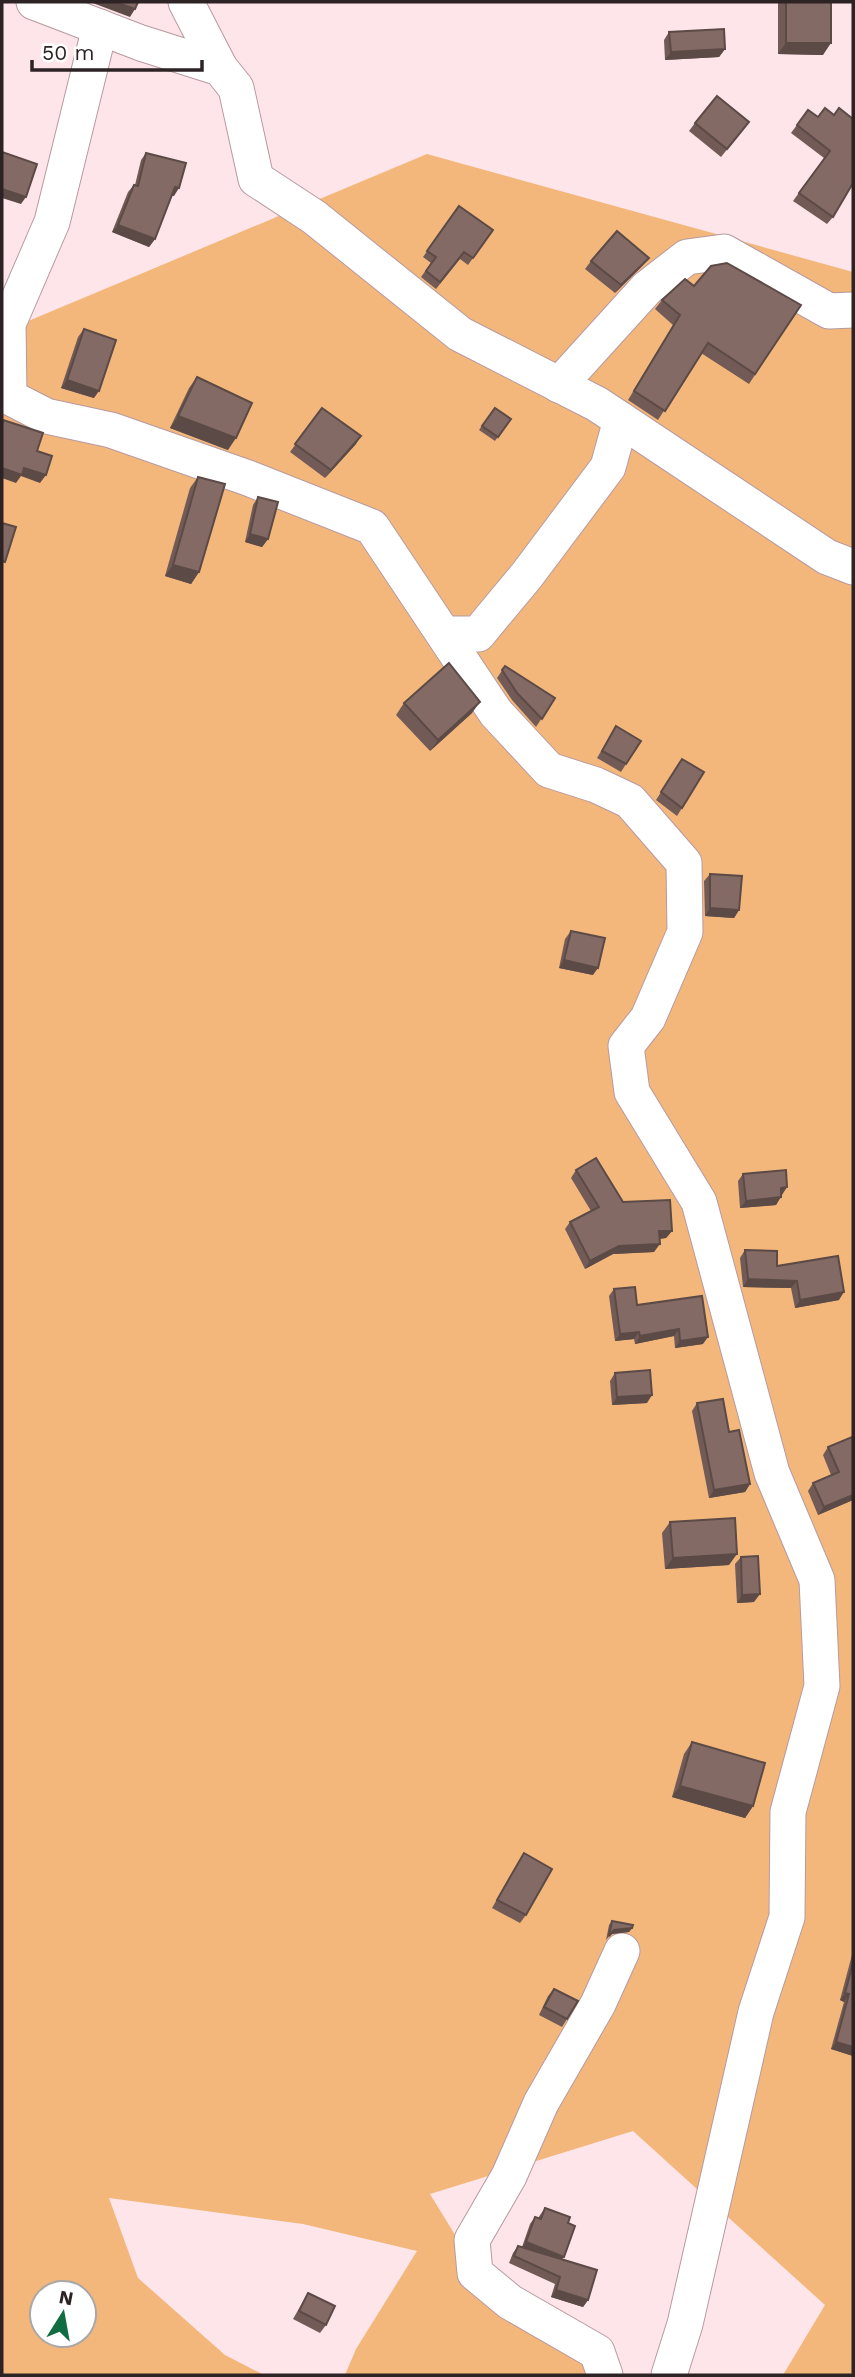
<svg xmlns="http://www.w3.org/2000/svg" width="855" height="2377" viewBox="0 0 855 2377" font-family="'Work Sans',sans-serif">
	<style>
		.green { fill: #f3b77b; fill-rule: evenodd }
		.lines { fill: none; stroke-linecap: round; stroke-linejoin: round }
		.minor-casing { stroke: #b79aa0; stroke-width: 37 }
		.minor { stroke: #fff; stroke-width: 35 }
		.wall { fill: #725b56 }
		.shaded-wall { fill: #5c4a46 }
		.building { fill: #846a64; stroke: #5c4a46; stroke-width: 2 }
	</style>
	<rect width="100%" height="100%" fill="#fee5ea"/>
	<path class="green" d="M427 154 853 272V2375H783L825 2305 633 2131 430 2194 485 2284 613 2375H345L356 2349 417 2251 303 2224 109 2198 138 2278 225 2355 264 2375H2V332ZM42 2293H84V2335H42Z"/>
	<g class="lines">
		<g class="minor-casing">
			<g id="minor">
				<polyline points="34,2 141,43 220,68 236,88 256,179 314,217 460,334 597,404 827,557 853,567"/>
				<polyline points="186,2 220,68"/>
				<polyline points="100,27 52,222 8,324 9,397 46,416 111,430 248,478 372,527 496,713 549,770 596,785 630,801 684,863 685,932 648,1018 626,1046 632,1092 699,1202 772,1473 817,1580 822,1686 788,1812 787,1917 756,2012 685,2324 669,2375"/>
				<polyline points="559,385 647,288 687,257 724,252 829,311 853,310"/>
				<polyline points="445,634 478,634 527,575 608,467 621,420"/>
				<polyline points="605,2375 597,2352 510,2302 475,2273 472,2240 509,2176 541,2103 598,2004 622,1951"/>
			</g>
		</g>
		<use href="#minor" class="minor"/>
	</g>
	<g class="wall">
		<polygon points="778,2 831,2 823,55 778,54"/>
		<polygon points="669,32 725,49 719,57 665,60 664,40"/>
		<polygon points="808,110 818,117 834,115 833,217 827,224 793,201 824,158 791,133"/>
		<polygon points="749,122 721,157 689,131 695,123"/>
		<polygon points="146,153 174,196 172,196 155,239 149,247 112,232 128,192 134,185 135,185 141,160"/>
		<polygon points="459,206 493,230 468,265 460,259 436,289 421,277 431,263 423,257"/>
		<polygon points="591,261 643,265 615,293 585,269"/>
		<polygon points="694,286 801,305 749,384 701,353 658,420 628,400 673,325 655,309 662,300"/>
		<polygon points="84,329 94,398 61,388 78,337"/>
		<polygon points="197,377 228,450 170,428 189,388"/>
		<polygon points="322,408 356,444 325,478 290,452"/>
		<polygon points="495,408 511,419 495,441 479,430"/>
		<polygon points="198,477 199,572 191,584 165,576 190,488"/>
		<polygon points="258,497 268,539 262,547 245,542 253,505"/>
		<polygon points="505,666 555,698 536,727 512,700 497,678"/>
		<polygon points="404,703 472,713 430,751 396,715"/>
		<polygon points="616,726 626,764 621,772 597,758"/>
		<polygon points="677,767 682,808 677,816 656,800"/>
		<polygon points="710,874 739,910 734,918 705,916 704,881"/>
		<polygon points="571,931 593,975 559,968 565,939"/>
		<polygon points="576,1170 623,1202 672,1231 666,1238 660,1239 654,1252 613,1254 585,1269 565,1229 570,1222 591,1211 571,1178"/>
		<polygon points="743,1174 787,1187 781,1195 776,1205 740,1208 738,1181"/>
		<polygon points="745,1250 777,1266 839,1300 795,1308 791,1288 743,1287 740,1258"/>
		<polygon points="614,1289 637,1305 703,1344 675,1348 674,1336 635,1344 634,1339 615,1341 609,1296"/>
		<polygon points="615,1373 647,1403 612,1405 610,1381"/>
		<polygon points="697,1403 729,1432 750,1484 745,1492 709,1498 692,1411"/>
		<polygon points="853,1440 853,1500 818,1515 808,1491 813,1483 831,1475 823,1455 828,1447"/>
		<polygon points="670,1522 729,1565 665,1569 662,1533"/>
		<polygon points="741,1557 754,1602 737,1603 735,1564"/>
		<polygon points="692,1742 753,1806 745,1818 672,1797 684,1754"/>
		<polygon points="524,1853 526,1915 520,1923 492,1908"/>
		<polygon points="612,1921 632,1928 629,1932 611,1934 606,1940 609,1925"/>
		<polygon points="853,1951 853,2056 831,2049 844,2002 840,2000"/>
		<polygon points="554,1989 567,2019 562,2027 539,2015 548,1996"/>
		<polygon points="545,2208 568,2223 562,2259 588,2300 583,2307 551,2297 555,2284 509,2263 513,2253 518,2246 522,2247 530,2224 535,2217 538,2218"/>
		<polygon points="308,2293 326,2325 320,2333 293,2319"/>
	</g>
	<g class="shaded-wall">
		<polygon points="90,2 115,2 135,9 130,17"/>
		<polygon points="786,43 831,43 823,55 778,54"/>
		<polygon points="725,49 719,57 665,60 671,52"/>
		<polygon points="175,187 179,188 174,196 170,195"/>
		<polygon points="2,189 26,197 21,204 2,198"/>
		<polygon points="118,225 155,239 149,247 112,232"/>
		<polygon points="649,258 643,265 615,293 621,285"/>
		<polygon points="67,380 99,391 94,398 61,388"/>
		<polygon points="178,416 236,438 228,450 170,428"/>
		<polygon points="361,436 356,444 325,478 331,470"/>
		<polygon points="2,468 24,468 46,475 40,483 21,476 16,483 2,478"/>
		<polygon points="250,534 268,539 262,547 245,542"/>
		<polygon points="173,565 199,572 191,584 165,576"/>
		<polygon points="480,702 472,713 430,751 438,740"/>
		<polygon points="710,908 739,910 734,918 705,916"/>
		<polygon points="564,960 598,968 593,975 559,968"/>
		<polygon points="787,1187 782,1195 775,1196 781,1188"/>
		<polygon points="781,1197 776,1205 740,1208 746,1201"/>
		<polygon points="659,1231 672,1231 666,1238 654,1239"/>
		<polygon points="660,1244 654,1252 613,1254 585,1269 590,1261 619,1246"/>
		<polygon points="748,1279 797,1281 791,1288 743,1287"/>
		<polygon points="844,1292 839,1300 795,1308 800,1300"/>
		<polygon points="679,1329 674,1336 635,1344 640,1336"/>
		<polygon points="639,1332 634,1339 615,1341 620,1334"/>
		<polygon points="708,1337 703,1344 675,1348 680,1341"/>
		<polygon points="652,1395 647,1403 612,1405 617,1397"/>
		<polygon points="750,1484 745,1492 709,1498 714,1490"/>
		<polygon points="853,1495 853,1500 818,1515 824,1507"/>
		<polygon points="737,1554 729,1565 665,1569 673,1558"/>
		<polygon points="760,1594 754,1602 737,1603 742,1595"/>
		<polygon points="680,1786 753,1806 745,1818 672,1797"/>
		<polygon points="632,1928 629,1932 611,1934 606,1940 614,1930"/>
		<polygon points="845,1993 849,1994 844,2002 840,2000"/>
		<polygon points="836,2042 853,2047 853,2056 831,2049"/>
		<polygon points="526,2242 564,2257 558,2264 520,2250"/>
		<polygon points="556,2290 588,2300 583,2307 551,2297"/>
	</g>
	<g class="building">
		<polygon points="115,2 138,2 135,9"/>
		<rect x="786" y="2" width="45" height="41"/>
		<polygon points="724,29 725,49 671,52 669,32"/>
		<polygon points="717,96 749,122 727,149 695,123"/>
		<polygon points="825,108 834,115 839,108 853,119 853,183 833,217 799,193 830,151 797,125 808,110 818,117"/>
		<polygon points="2,152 37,164 26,197 2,189"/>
		<polygon points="146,153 186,163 179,188 175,187 155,239 118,225 134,185 138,186"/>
		<polygon points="459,206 493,230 473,258 464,252 440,282 426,271 436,257 427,251"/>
		<polygon points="617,231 649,258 621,285 591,261"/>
		<polygon points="727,263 801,305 755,374 708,343 665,411 634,391 680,315 662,300 685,279 694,286 711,266"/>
		<polygon points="84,329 116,340 99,391 67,380"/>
		<polygon points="197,377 252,403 236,438 178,416"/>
		<polygon points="322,408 361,436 331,470 295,444"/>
		<polygon points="495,408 511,419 498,437 482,426"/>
		<polygon points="3,420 43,433 37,451 52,456 46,475 24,468 22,475 2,468 2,424"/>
		<polygon points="198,477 225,484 199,572 173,565"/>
		<polygon points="258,497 278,502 268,539 250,534"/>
		<polygon points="2,523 16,527 5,562 2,561"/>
		<polygon points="449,663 480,702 438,740 404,703"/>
		<polygon points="505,666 555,698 542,719 517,693 502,670"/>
		<polygon points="616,726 641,741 626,764 602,751"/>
		<polygon points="682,759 704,772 682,808 661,792"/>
		<polygon points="710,874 742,876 739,910 710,908"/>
		<polygon points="571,931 605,938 598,968 564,960"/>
		<polygon points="596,1158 623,1202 670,1200 672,1231 659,1231 660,1244 619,1246 590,1261 570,1222 599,1207 576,1170"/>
		<polygon points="786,1170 787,1187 781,1188 781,1197 746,1201 743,1174"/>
		<polygon points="745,1250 777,1251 777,1266 838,1256 844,1292 800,1300 797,1281 748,1279"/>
		<polygon points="635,1287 637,1305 702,1296 708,1337 680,1341 679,1329 640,1336 639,1332 620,1334 614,1289"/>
		<polygon points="650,1370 652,1395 617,1397 615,1373"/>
		<polygon points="723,1399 729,1432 739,1430 750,1484 714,1490 697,1403"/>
		<polygon points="852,1437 853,1440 853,1495 824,1507 813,1483 839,1472 828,1447"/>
		<polygon points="735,1518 737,1554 673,1558 670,1522"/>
		<polygon points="758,1556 760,1594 742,1595 741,1557"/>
		<polygon points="692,1742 765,1763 753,1806 680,1786"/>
		<polygon points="524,1853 552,1869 526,1915 497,1900"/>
		<polygon points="612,1921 633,1925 632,1928 614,1930 609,1936"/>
		<polygon points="853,1963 853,2047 836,2042 849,1994 845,1993"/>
		<polygon points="554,1989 578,2001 567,2019 544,2007"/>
		<polygon points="545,2208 570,2217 568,2223 575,2226 564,2257 526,2242 535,2217 541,2219"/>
		<polygon points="518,2246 597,2270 588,2300 556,2290 560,2277 514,2256"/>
		<polygon points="308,2293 335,2306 326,2325 299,2311"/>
	</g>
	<rect width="855" height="2377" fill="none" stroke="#2d2224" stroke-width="7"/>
	<g transform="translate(63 2314) rotate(11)"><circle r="33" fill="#ffffff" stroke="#aba7a7" stroke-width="2"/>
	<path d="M0-5L12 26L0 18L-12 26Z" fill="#0f6d41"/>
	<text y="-10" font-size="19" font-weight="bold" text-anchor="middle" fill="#2d2224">N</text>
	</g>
	<path d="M32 60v10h170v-10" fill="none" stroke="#2d2224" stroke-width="3.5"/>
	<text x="42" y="60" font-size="21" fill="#2d2224" stroke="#ffffff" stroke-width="5" paint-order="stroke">50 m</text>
</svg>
